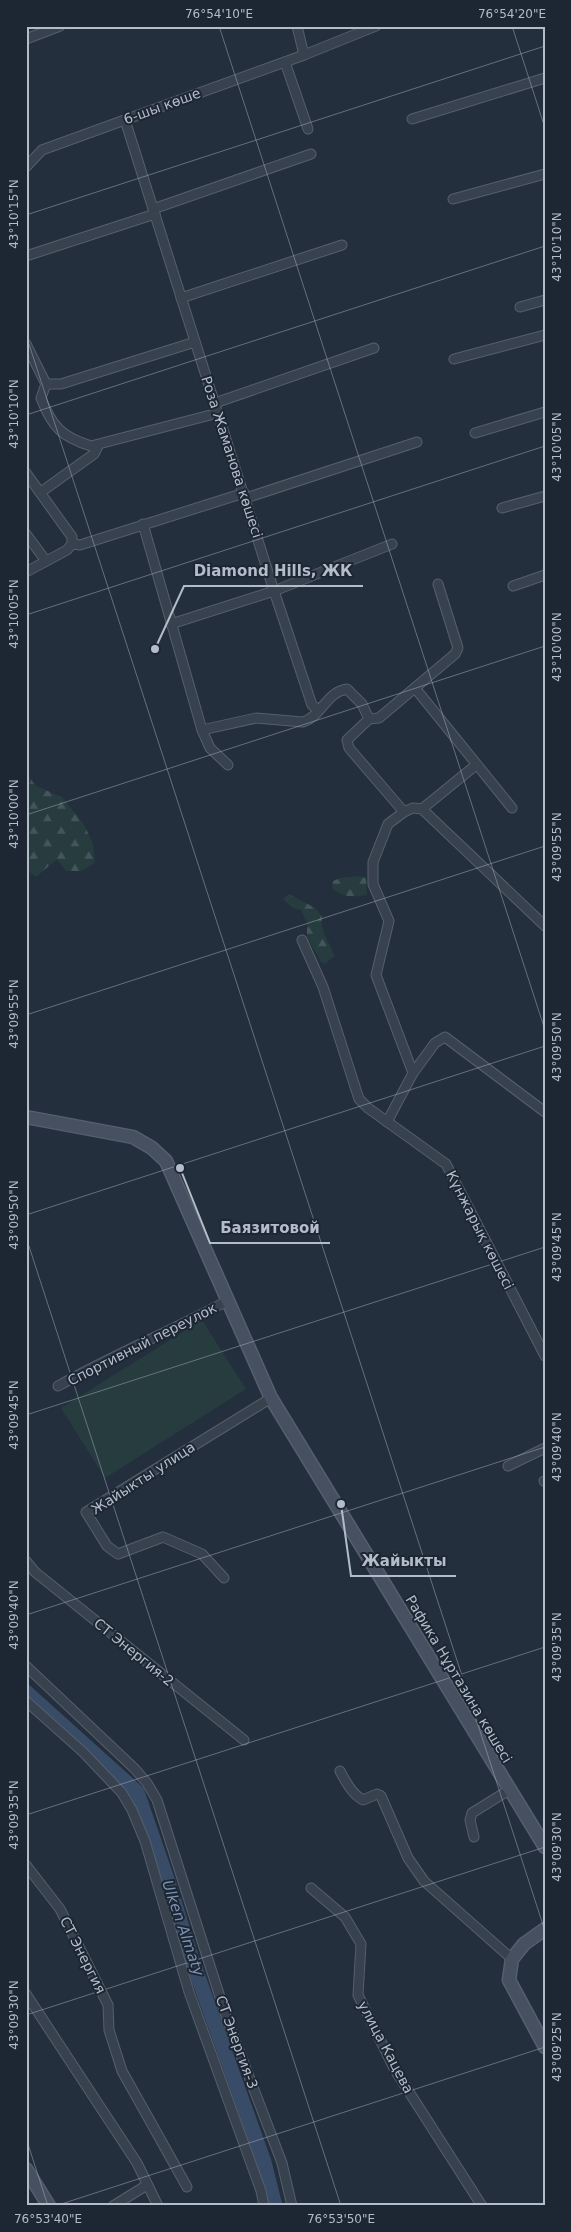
<svg xmlns="http://www.w3.org/2000/svg" width="571" height="2232" viewBox="0 0 571 2232" font-family="'DejaVu Sans',sans-serif">
	<style>
		.forest { fill: url(#forest-firs) }
		.garden { fill: #263c3f }
		.lines { fill: none; stroke-linecap: round; stroke-linejoin: round }
		.river { stroke: #394c67; stroke-width: 15 }
		.street-casing { stroke: #565f6c; stroke-width: 11 }
		.secondary-casing { stroke: #565f6c; stroke-width: 15 }
		.street { stroke: #38414e; stroke-width: 9 }
		.secondary { stroke: #465061; stroke-width: 12 }
		.ticks { fill: none; stroke: #b4bcc9; stroke-width: 1; stroke-opacity: 0.45 }
		.labels { text-anchor: middle; dominant-baseline: central; stroke-width: 4; stroke-linejoin: round; paint-order: stroke }
		.street-label { font-size: 14px; fill: #b4bcc9; stroke: #1d2633 }
		.water-label { font-size: 15px; font-style: italic; fill: #7c92b1; stroke: #1d2633 }
		.leader { fill: none; stroke: #b4bcc9; stroke-width: 2 }
		.callout-dot { fill: #b4bcc9; stroke: #1d2633; stroke-width: 2 }
		.callout-label { font-size: 15px; text-anchor: middle; font-weight: bold; fill: #b4bcc9; stroke: #1d2633; stroke-width: 4; stroke-linejoin: round; paint-order: stroke }
		.neatline { fill: none; stroke: #b4bcc9; stroke-width: 2 }
		.ticks-label { font-size: 12px; text-anchor: middle; fill: #b4bcc9 }
	</style>
	<defs>
		<pattern id="forest-firs" width="22" height="20" patternUnits="userSpaceOnUse" patternTransform="scale(1.25)"><rect width="22" height="20" fill="#263c3f"/><path d="M5 1l3.5 6h-7zM16 11l3.5 6h-7z" fill="#435659"/></pattern>
	</defs>
	<rect width="100%" height="100%" fill="#242f3e"/>
	<g class="forest">
		<polygon points="26,773 36,786 62,797 83,823 93,843 95,863 81,871 66,871 57,859 36,877 26,869"/>
		<path d="M358 876 366 878 367 895C352 897 344 898 332 888L333 881 340 878Z"/>
		<path d="M289 894 315 908 322 916C319 932 330 941 334 956L325 964 321 962 307 937V923L301 910 293 908 283 899Z"/>
	</g>
	<polygon class="garden" points="202,1320 246,1389 105,1478 61,1408"/>
	<g class="lines">
		<polyline class="river" points="26,1692 137,1792 168,1882 191,1957 264,2162 275,2206"/>
		<g class="street-casing">
			<g id="street">
				<polyline points="297,26 304,55 376,26"/>
				<polyline points="26,39 60,26"/>
				<polyline points="285,62 308,129"/>
				<polyline points="412,119 545,78"/>
				<polyline points="125,120 274,591 312,705 318,710"/>
				<polyline points="26,167 42,150 304,55"/>
				<polyline points="453,199 545,174"/>
				<polyline points="153,209 311,154"/>
				<polyline points="26,256 155,214"/>
				<polyline points="181,298 342,245"/>
				<polyline points="520,307 545,300"/>
				<polyline points="26,344 46,384"/>
				<polyline points="454,359 545,335"/>
				<path d="M46 384 41 398C52 427 62 437 91 446L218 413"/>
				<polyline points="46,384 61,384 195,342"/>
				<polyline points="215,403 374,348"/>
				<polyline points="475,433 545,412"/>
				<polyline points="26,473 72,537 72,544 67,550 26,572"/>
				<polyline points="41,492 94,454 98,446"/>
				<polyline points="246,498 417,442"/>
				<polyline points="502,508 545,496"/>
				<path d="M143 524 202 730 256 718 303 722C322 716 326 692 347 689L362 704 369 719 347 740 349 748 404 812"/>
				<polyline points="26,534 46,561"/>
				<polyline points="72,544 80,545 244,493"/>
				<polyline points="513,586 545,575"/>
				<polyline points="171,624 274,591 392,544"/>
				<polyline points="415,688 512,808"/>
				<polyline points="369,719 379,718 455,654 458,648 438,584"/>
				<polyline points="202,730 210,748 228,765"/>
				<polyline points="422,809 476,765"/>
				<polyline points="302,940 323,987 359,1099 368,1108 446,1164 545,1356"/>
				<polyline points="413,1073 376,975 389,921 373,884 373,862 388,824 404,812 413,808 422,809 545,926"/>
				<polyline points="387,1122 413,1073 435,1043 445,1037 545,1112"/>
				<path d="M58 1386C113 1355 171 1331 227 1301"/>
				<polyline points="508,1466 545,1448"/>
				<polyline points="544,1481 545,1481"/>
				<polyline points="26,1561 35,1572 244,1740"/>
				<polyline points="224,1578 202,1554 163,1537 118,1554 107,1546 86,1512 271,1398"/>
				<polyline points="26,1666 135,1769 147,1783 157,1800 227,2019 282,2163 292,2206"/>
				<polyline points="26,1701 83,1752 122,1793 132,1810 145,1841 189,1992 261,2191 264,2206"/>
				<path d="M340 1771C346 1782 352 1794 363 1800L377 1794 381 1796 408 1858 424 1881 512 1959"/>
				<polyline points="474,1837 470,1820 472,1813 509,1790"/>
				<polyline points="26,1865 60,1909 108,2005 109,2030 122,2071 187,2187"/>
				<polyline points="311,1888 345,1917 361,1944 358,1995 395,2070 482,2206"/>
				<polyline points="26,1994 137,2163 158,2206"/>
				<polyline points="113,2206 147,2185"/>
			</g>
		</g>
		<g class="secondary-casing">
			<g id="secondary">
				<polyline points="26,1117 133,1137 152,1148 166,1161 271,1398 545,1847"/>
				<polyline points="545,1929 524,1944 512,1959 509,1980 545,2047"/>
				<polyline points="26,2169 49,2206"/>
			</g>
		</g>
		<use href="#street" class="street"/>
		<use href="#secondary" class="secondary"/>
	</g>
	<path class="ticks" d="M219 26 545 1030M512 26 545 128M26 215 545 46M26 335 545 1931M26 415 545 246M26 615 545 446M26 815 545 646M26 1015 545 846M26 1215 545 1046M26 1237 341 2206M26 1415 545 1247M26 1615 545 1447M26 1815 545 1647M26 2015 545 1847M26 2138 48 2206M55 2206 545 2047"/>
	<g class="labels">
		<g class="street-label">
			<text transform="translate(162 106) rotate(-20)">6-шы көше</text>
			<text transform="translate(232 457) rotate(72)">Роза Жаманова көшесі</text>
			<text transform="translate(480 1230) rotate(63)">Күнжарық көшесі</text>
			<text transform="translate(142 1344) rotate(-27)">Спортивный переулок</text>
			<text transform="translate(143 1478) rotate(-33)">Жайыкты улица</text>
			<text transform="translate(134 1652) rotate(39)">СТ Энергия-2</text>
			<text transform="translate(459 1679) rotate(59)">Рафика Нұртазина көшесі</text>
			<text transform="translate(83 1955) rotate(63)">СТ Энергия</text>
			<text transform="translate(237 2042) rotate(70)">СТ Энергия-3</text>
			<text transform="translate(386 2047) rotate(62)">улица Кацева</text>
		</g>
		<g class="water-label">
			<text transform="translate(183 1928) rotate(71)">Ulken Almaty</text>
		</g>
	</g>
	<path class="leader" d="M155 649L184 586H363M180 1168L210 1243H330M341 1504L351 1576H456"/>
	<g class="callout-dot">
		<circle cx="155" cy="649" r="5"/>
		<circle cx="180" cy="1168" r="5"/>
		<circle cx="341" cy="1504" r="5"/>
	</g>
	<g class="callout-label">
		<text x="273" y="576">Diamond Hills, ЖК</text>
		<text x="270" y="1233">Баязитовой</text>
		<text x="404" y="1566">Жайыкты</text>
	</g>
	<rect width="571" height="2232" fill="none" stroke="#1d2633" stroke-width="55"/>
	<rect x="28" y="28" width="516" height="2176" class="neatline"/>
	<g class="ticks-label">
		<text x="219" y="18">76°54'10"E</text>
		<text x="512" y="18">76°54'20"E</text>
		<text transform="translate(14 214) rotate(-90)" y="4">43°10'15"N</text>
		<text transform="translate(557 247) rotate(-90)" y="4">43°10'10"N</text>
		<text transform="translate(14 414) rotate(-90)" y="4">43°10'10"N</text>
		<text transform="translate(557 447) rotate(-90)" y="4">43°10'05"N</text>
		<text transform="translate(14 614) rotate(-90)" y="4">43°10'05"N</text>
		<text transform="translate(557 647) rotate(-90)" y="4">43°10'00"N</text>
		<text transform="translate(14 814) rotate(-90)" y="4">43°10'00"N</text>
		<text transform="translate(557 847) rotate(-90)" y="4">43°09'55"N</text>
		<text transform="translate(14 1014) rotate(-90)" y="4">43°09'55"N</text>
		<text transform="translate(557 1047) rotate(-90)" y="4">43°09'50"N</text>
		<text transform="translate(14 1215) rotate(-90)" y="4">43°09'50"N</text>
		<text transform="translate(557 1247) rotate(-90)" y="4">43°09'45"N</text>
		<text transform="translate(14 1415) rotate(-90)" y="4">43°09'45"N</text>
		<text transform="translate(557 1447) rotate(-90)" y="4">43°09'40"N</text>
		<text transform="translate(14 1615) rotate(-90)" y="4">43°09'40"N</text>
		<text transform="translate(557 1647) rotate(-90)" y="4">43°09'35"N</text>
		<text transform="translate(14 1815) rotate(-90)" y="4">43°09'35"N</text>
		<text transform="translate(557 1847) rotate(-90)" y="4">43°09'30"N</text>
		<text transform="translate(14 2015) rotate(-90)" y="4">43°09'30"N</text>
		<text transform="translate(557 2047) rotate(-90)" y="4">43°09'25"N</text>
		<text x="48" y="2223">76°53'40"E</text>
		<text x="341" y="2223">76°53'50"E</text>
	</g>
</svg>
